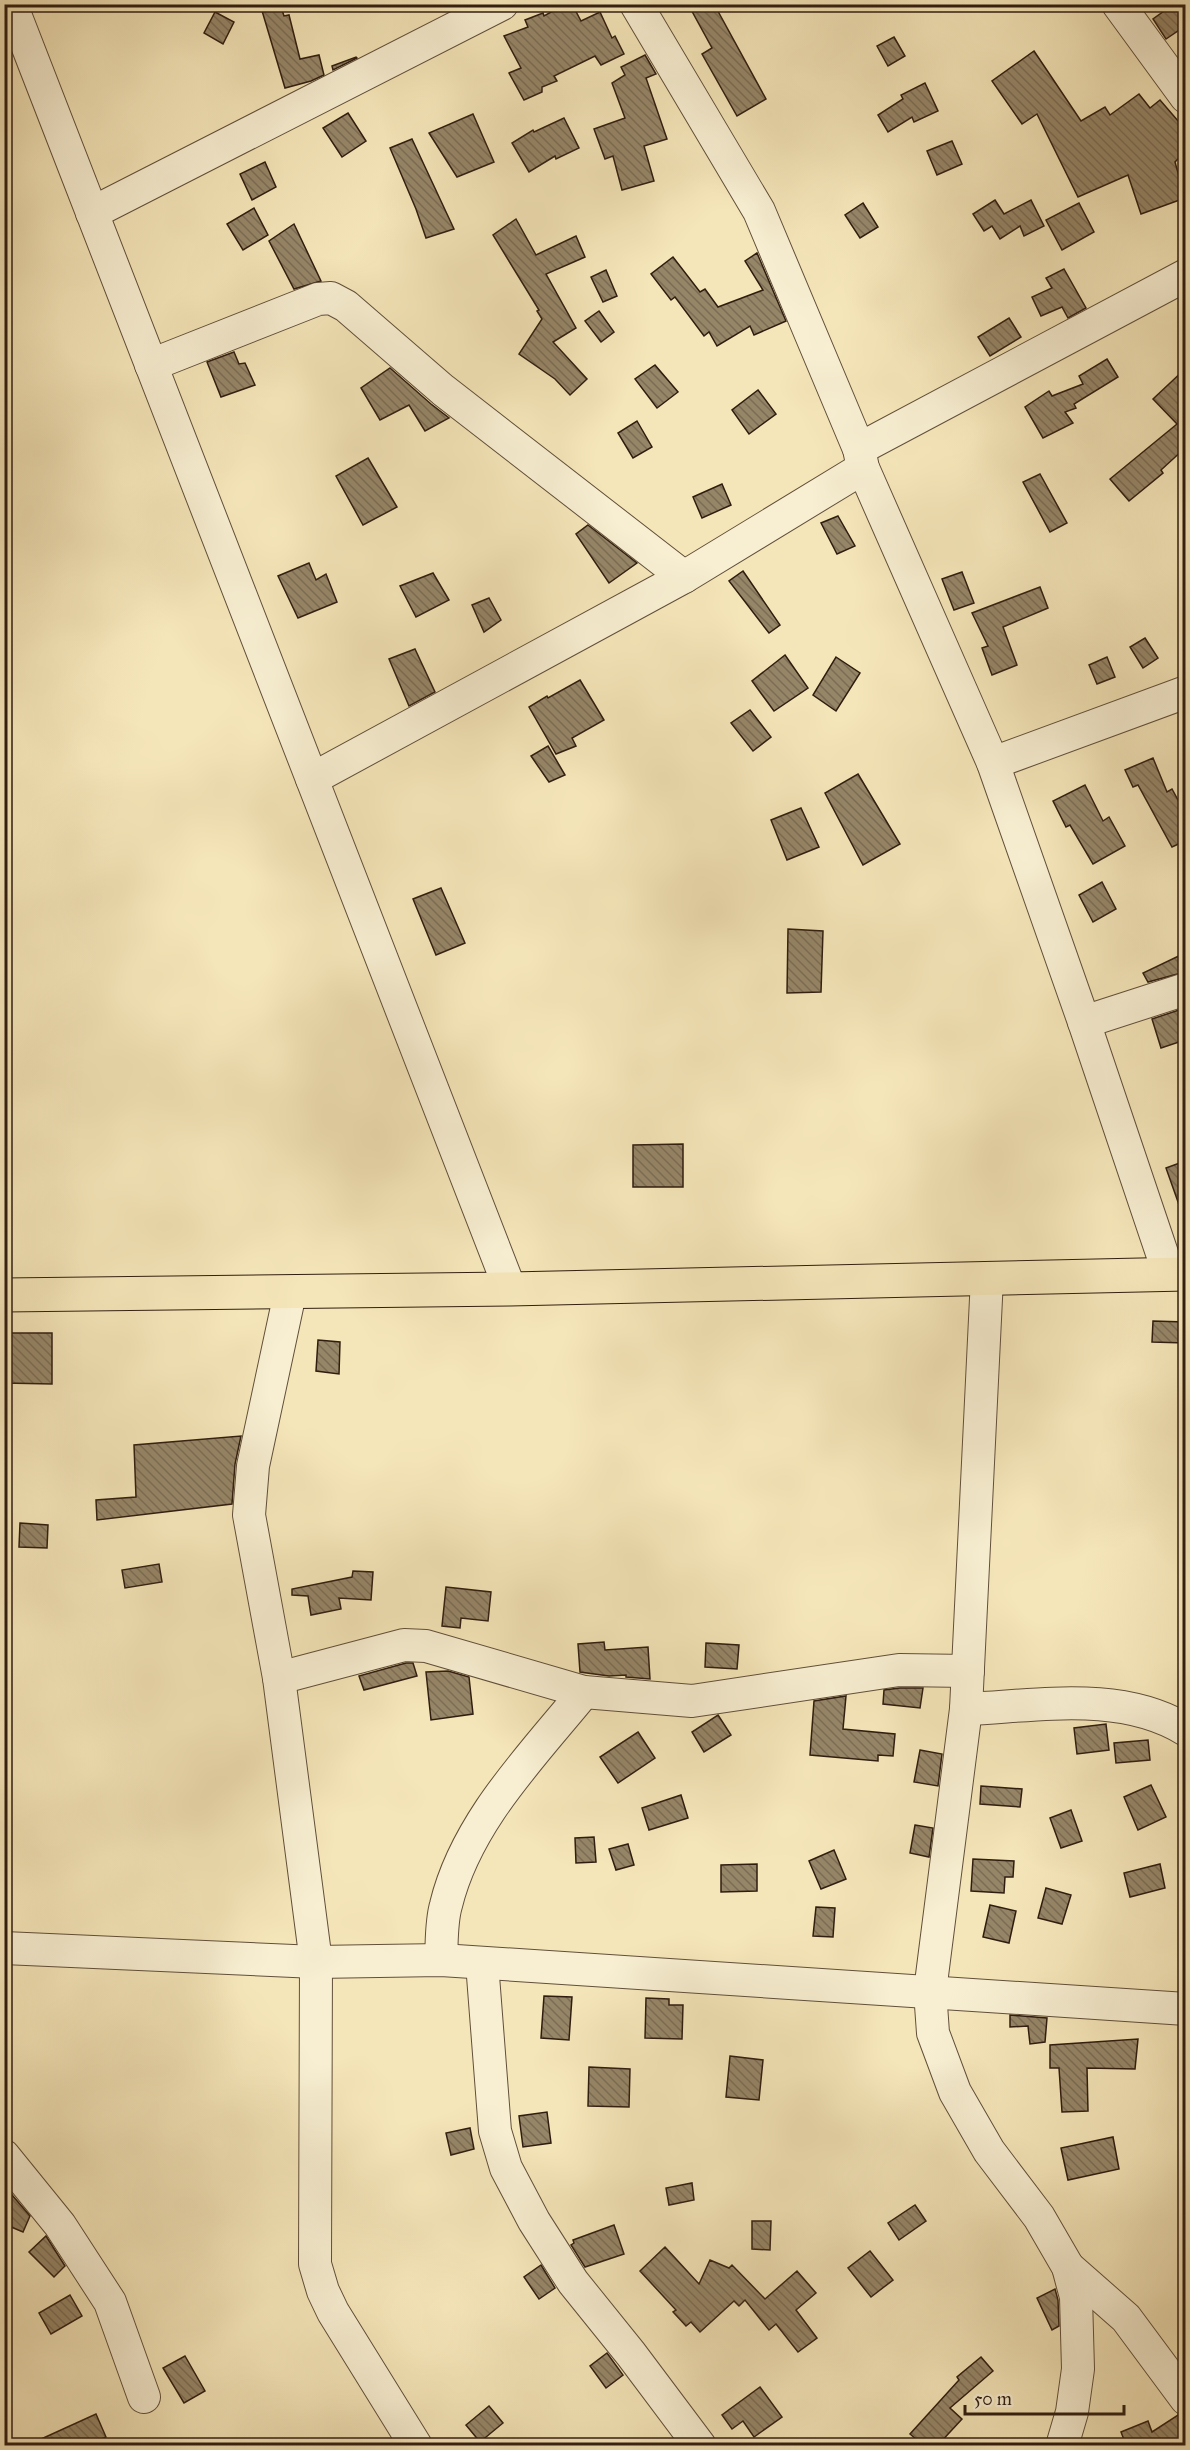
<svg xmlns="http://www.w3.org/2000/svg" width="1190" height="2450" viewBox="0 0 1190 2450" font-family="'IM FELL Great Primer',serif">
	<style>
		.building { fill: url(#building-back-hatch); stroke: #301d10; stroke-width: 1.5 }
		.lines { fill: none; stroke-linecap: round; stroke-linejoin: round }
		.minor-casing { stroke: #614f3a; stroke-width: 34 }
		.major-casing { stroke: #301d10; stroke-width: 35 }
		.minor { stroke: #f8efd2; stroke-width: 32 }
		.major { stroke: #f5e6b9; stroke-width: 33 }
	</style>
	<defs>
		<pattern id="building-back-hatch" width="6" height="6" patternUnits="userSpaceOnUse" patternTransform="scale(1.5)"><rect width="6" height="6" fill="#968668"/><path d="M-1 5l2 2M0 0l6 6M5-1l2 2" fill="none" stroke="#7b6d54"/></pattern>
	</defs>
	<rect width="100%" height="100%" fill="#f5e6b9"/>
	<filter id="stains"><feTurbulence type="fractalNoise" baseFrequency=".00333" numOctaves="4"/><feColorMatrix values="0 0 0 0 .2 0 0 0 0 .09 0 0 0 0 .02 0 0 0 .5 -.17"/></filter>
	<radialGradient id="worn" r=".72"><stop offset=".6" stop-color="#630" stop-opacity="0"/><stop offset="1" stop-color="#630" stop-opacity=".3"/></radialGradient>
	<g class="building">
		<polygon points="260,4 280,4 284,16 289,15 300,59 319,55 324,75 311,81 285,88"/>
		<polygon points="566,4 572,4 581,21 600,12 612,38 615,36 624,54 601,65 595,56 554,76 557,81 542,87 542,92 524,100 509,73 521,68 504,36 528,27 525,20 543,13 544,16"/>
		<polygon points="688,4 714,4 766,99 737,116 702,54 712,48"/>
		<polygon points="1174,4 1181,4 1185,10 1185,26 1166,39 1153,19"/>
		<polygon points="215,12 234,22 223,44 204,33"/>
		<polygon points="894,37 905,56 888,66 877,46"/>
		<polygon points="1034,51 1081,121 1105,107 1110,115 1139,94 1150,108 1160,100 1185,129 1185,152 1175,162 1185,198 1141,214 1128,175 1078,197 1037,114 1022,124 992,81"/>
		<polygon points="645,55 656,74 646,78 667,139 644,146 654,181 622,190 613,156 605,159 594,129 625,118 612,83 625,75 621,67"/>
		<polygon points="356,57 357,58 333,70 332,66"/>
		<polygon points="925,83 938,111 914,122 912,117 888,132 878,115 903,99 901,95"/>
		<polygon points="348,113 366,141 342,157 323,128"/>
		<polygon points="473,114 494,162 457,177 429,133"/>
		<polygon points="564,118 579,148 556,159 555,156 529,172 512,143 533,130 534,132"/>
		<polygon points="412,139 454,229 426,238 416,209 390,148"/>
		<polygon points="952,141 962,164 937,175 927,151"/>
		<polygon points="265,162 276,187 252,200 240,174"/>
		<polygon points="995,200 1004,214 1031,200 1044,226 1024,236 1020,226 1000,239 992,226 984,231 973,214"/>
		<polygon points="863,203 878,227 860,238 845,215"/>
		<polygon points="1079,203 1094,232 1062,250 1046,220"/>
		<polygon points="254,208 268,235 243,250 227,224"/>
		<polygon points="516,219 536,255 576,236 585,257 546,274 576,328 553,342 587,379 570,395 555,379 519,354 542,319 537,311 539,310 493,235"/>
		<polygon points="294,224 321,281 294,289 269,241"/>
		<polygon points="757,253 786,321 754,335 750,326 717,346 709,332 704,336 675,297 671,300 651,274 673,257 700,292 705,289 718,307 763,290 745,261"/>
		<polygon points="1064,269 1086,308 1068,318 1062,307 1041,316 1032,297 1052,288 1046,278"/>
		<polygon points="606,270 617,296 603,302 591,277"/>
		<polygon points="599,311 614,332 601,342 585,321"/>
		<polygon points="1009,318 1021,337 990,356 978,337"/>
		<polygon points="234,352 239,364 245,363 255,385 221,397 207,362"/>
		<polygon points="1107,359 1118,377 1074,404 1076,408 1065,412 1073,423 1043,438 1025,407 1049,391 1052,396 1083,384 1079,376"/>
		<polygon points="655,365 678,392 657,408 635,379"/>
		<polygon points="390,368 431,404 449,418 425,431 409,405 380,420 361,388"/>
		<polygon points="1185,369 1185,448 1161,470 1163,473 1129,501 1110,479 1177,424 1153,399"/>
		<polygon points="758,390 776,414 749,434 732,410"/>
		<polygon points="637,421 652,447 633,458 618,433"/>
		<polygon points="368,458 397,507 363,525 336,476"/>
		<polygon points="1040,474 1067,523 1050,532 1023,482"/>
		<polygon points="722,484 731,505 702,518 693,497"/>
		<polygon points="838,516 855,546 837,554 821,523"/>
		<polygon points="588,525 637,563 609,583 576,534"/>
		<polygon points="309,563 316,580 326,574 337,602 298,618 278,576"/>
		<polygon points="743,571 780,625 769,633 729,581"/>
		<polygon points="962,572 974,603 954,610 942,579"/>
		<polygon points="433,573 449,600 416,617 400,586"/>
		<polygon points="1040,587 1048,608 1003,627 1017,665 992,675 982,648 988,646 972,613"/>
		<polygon points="489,598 501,620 484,632 472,605"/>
		<polygon points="1145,638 1158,658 1143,668 1130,647"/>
		<polygon points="415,649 435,692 409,706 389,659"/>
		<polygon points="785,655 808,688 774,711 752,681"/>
		<polygon points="836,657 860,673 836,711 813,695"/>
		<polygon points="1107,657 1115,677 1097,684 1089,665"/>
		<polygon points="580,680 604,720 572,738 576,746 556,754 529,707 547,696 548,698"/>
		<polygon points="750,710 771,737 753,751 731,723"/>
		<polygon points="548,746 565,775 549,782 531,756"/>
		<polygon points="1153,758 1167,792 1172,789 1185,813 1185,841 1172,847 1138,785 1133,787 1125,770"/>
		<polygon points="858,774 900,844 863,865 825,793"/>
		<polygon points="1085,785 1103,821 1109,817 1125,846 1093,864 1070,825 1066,827 1053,801"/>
		<polygon points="801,808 819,847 787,860 771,820"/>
		<polygon points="1102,882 1116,909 1093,922 1079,895"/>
		<polygon points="441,888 465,943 436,955 413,899"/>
		<polygon points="788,929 823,931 821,992 787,993"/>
		<polygon points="1185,953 1185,972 1148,982 1143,973"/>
		<polygon points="1185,1008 1185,1040 1161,1048 1152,1019"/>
		<polygon points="683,1144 683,1187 633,1187 633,1145"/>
		<polygon points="1185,1161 1185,1216 1183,1216 1166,1168"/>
		<polygon points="1153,1321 1185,1322 1185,1343 1152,1342"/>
		<polygon points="4,1333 52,1333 52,1384 4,1383"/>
		<polygon points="318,1340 340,1342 339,1374 316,1371"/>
		<polygon points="241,1436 235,1464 232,1504 97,1520 96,1500 136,1497 134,1445"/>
		<polygon points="20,1523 48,1525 47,1548 19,1547"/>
		<polygon points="159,1564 162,1582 125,1588 122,1570"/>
		<polygon points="353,1571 373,1572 371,1600 339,1598 341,1609 311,1615 308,1596 292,1595 292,1589 352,1577"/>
		<polygon points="446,1587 491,1592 488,1621 461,1618 460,1628 442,1626"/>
		<polygon points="604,1642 605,1650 648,1647 650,1679 626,1677 626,1675 609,1676 580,1672 578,1644"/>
		<polygon points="706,1643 739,1645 737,1669 705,1667"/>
		<polygon points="406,1663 413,1663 417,1676 364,1690 359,1676"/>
		<polygon points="448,1671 469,1677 473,1714 431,1720 426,1672"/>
		<polygon points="900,1688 923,1688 920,1708 883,1704 884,1690"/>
		<polygon points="846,1696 843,1729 895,1734 893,1756 878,1755 878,1761 810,1755 814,1701"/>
		<polygon points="718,1715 731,1735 704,1752 692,1732"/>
		<polygon points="1106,1724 1109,1750 1077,1754 1074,1728"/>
		<polygon points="638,1732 655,1758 618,1783 600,1757"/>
		<polygon points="1148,1740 1150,1760 1116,1763 1114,1743"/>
		<polygon points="920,1750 942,1754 938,1786 914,1782"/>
		<polygon points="1151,1785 1166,1817 1138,1830 1124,1797"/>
		<polygon points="981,1786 1022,1789 1020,1807 980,1804"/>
		<polygon points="681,1795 688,1818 649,1830 642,1808"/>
		<polygon points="1071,1810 1082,1841 1061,1848 1050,1818"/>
		<polygon points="915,1825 933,1828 929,1857 910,1853"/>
		<polygon points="594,1837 596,1862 576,1863 575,1838"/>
		<polygon points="628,1844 634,1865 616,1870 609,1849"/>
		<polygon points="834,1850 846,1879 821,1889 809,1861"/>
		<polygon points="973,1859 1014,1861 1013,1877 1005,1877 1004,1893 971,1891"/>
		<polygon points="757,1864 757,1891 721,1892 721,1865"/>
		<polygon points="1160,1864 1165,1888 1130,1897 1124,1873"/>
		<polygon points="1046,1888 1071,1895 1062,1924 1038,1918"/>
		<polygon points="990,1905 1016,1911 1009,1943 983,1937"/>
		<polygon points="816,1907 835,1908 833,1937 813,1936"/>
		<polygon points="544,1996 572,1997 569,2040 541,2038"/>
		<polygon points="646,1998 669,1999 669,2005 683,2005 682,2039 645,2038"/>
		<polygon points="1010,2015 1047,2018 1045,2042 1030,2044 1028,2026 1010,2027"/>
		<polygon points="1138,2039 1135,2069 1087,2068 1088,2111 1062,2112 1059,2068 1050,2068 1050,2045"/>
		<polygon points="730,2056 763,2060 759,2100 726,2097"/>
		<polygon points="589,2067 630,2069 629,2107 588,2106"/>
		<polygon points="547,2112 551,2143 523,2147 519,2116"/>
		<polygon points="470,2128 474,2149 451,2155 446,2133"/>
		<polygon points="1113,2137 1119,2169 1068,2180 1061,2148"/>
		<polygon points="692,2183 694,2200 669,2205 666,2188"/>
		<polygon points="4,2192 12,2195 30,2216 23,2232 4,2224"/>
		<polygon points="915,2205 926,2221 899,2240 888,2223"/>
		<polygon points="752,2221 771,2221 770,2250 752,2249"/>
		<polygon points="614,2225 624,2254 585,2267 571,2245 574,2243 573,2240"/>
		<polygon points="46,2236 65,2266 54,2277 29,2252"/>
		<polygon points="665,2247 699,2284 710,2260 729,2268 732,2265 765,2299 797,2271 816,2293 796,2310 817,2338 798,2352 776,2324 769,2330 745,2300 739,2306 734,2301 700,2332 691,2322 686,2326 673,2312 676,2310 640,2271"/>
		<polygon points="870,2251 893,2280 871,2297 848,2268"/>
		<polygon points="541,2265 555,2288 539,2299 524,2277"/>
		<polygon points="1055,2289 1058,2300 1059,2326 1052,2330 1037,2298"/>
		<polygon points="70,2295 82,2316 51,2334 39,2313"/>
		<polygon points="607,2353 623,2375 606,2388 590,2366"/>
		<polygon points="185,2356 205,2391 184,2403 163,2368"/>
		<polygon points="981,2357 993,2371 950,2408 962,2419 938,2445 923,2445 910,2434 959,2380 957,2377"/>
		<polygon points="760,2387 782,2417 754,2437 743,2421 732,2429 722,2415"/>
		<polygon points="489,2406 503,2423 480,2442 466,2425"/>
		<polygon points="96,2414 106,2437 88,2445 28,2445"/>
		<polygon points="1178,2415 1185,2417 1185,2445 1126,2445 1121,2432 1148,2421 1152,2432"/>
	</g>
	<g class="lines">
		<g class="minor-casing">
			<g id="minor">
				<polyline points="11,4 510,1289"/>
				<polyline points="636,4 759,211 859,449 863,468 993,763 1084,1022 1169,1274"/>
				<polyline points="1118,4 1186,97"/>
				<polyline points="92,213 502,4"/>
				<polyline points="151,365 318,299 331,298 346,306 443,390 684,577"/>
				<polyline points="859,449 1186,275"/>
				<polyline points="993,763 1186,692"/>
				<polyline points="312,779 684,577 863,468"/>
				<polyline points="1084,1022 1186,989"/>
				<polyline points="987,1278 966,1709 930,1991 933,2033 955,2092 989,2151 1039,2217 1068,2267 1076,2297 1078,2369 1072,2412 1062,2446"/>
				<polyline points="290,1293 253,1466 249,1515 279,1678 316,1962 315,2264 323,2291 333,2312 416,2446"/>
				<polyline points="279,1678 404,1645 426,1646 584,1692 692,1701 899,1670 968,1671"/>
				<path d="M966 1709C1038 1706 1121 1690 1186 1730"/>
				<polyline points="4,1948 316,1962 441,1960 1186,2009"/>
				<path d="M441 1960C442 1942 441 1922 446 1905 466 1822 532 1756 584 1692"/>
				<polyline points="482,1963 495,2131 506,2168 534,2221 573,2282 631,2354 700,2446"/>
				<polyline points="4,2156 60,2225 110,2302 144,2397"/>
				<polyline points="1068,2267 1126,2318 1186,2399"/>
			</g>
		</g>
		<g class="major-casing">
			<polyline id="major" points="4,1295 510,1289 1186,1274"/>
		</g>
		<use href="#minor" class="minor"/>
		<use href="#major" class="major"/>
	</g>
	<rect width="1190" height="2450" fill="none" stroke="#f5e6b9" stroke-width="24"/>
	<rect x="6" y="6" width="1178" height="2438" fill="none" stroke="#301d10" stroke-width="3"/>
	<rect x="12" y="12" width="1166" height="2426" fill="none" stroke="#301d10" stroke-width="1.5"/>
	<path d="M965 2405v9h159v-9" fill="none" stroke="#301d10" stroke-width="3"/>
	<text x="974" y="2405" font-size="18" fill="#301d10" stroke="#f8efd2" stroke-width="4.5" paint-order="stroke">50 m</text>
	<rect width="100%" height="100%" filter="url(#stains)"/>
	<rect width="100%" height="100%" fill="url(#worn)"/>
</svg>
